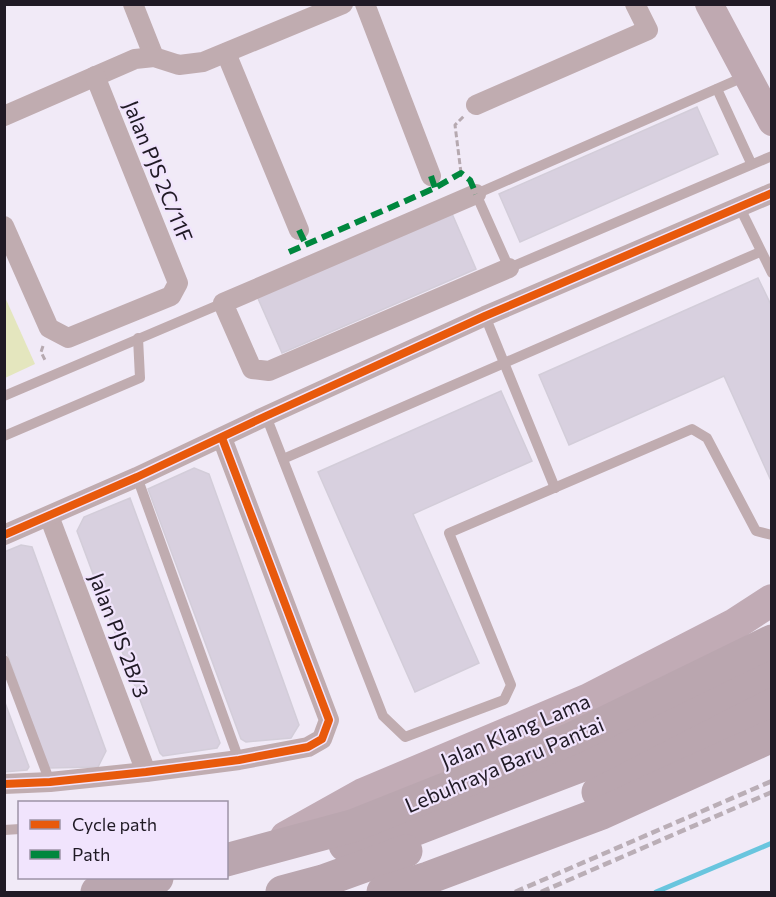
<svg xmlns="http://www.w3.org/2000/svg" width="776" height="897" viewBox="0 0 776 897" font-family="Commissioner,sans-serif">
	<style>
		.green { fill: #e4e6be }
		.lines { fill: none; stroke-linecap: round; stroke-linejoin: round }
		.stream { stroke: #69c5de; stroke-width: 5 }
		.building { fill: #d8d0df; stroke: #d3cdd9; stroke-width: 1.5 }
		.path { stroke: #b6a9b0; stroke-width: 3; stroke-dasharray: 6 3; stroke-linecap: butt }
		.service { stroke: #c0acb0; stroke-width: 10 }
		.minor { stroke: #c0acb0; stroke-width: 20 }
		.secondary { stroke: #bfa9b1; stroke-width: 28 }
		.primary { stroke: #c1abb5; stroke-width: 32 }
		.motorway { stroke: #baa6af; stroke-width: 33 }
		.rail { stroke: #baaeb6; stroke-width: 4.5; stroke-dasharray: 9 4.5; stroke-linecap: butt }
		.quiet { stroke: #00873e; stroke-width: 6; stroke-dasharray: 12 6; stroke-linecap: butt }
		.cycleway-casing { stroke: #f1e4fd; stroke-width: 11 }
		.cycleway { stroke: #e8590c; stroke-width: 8 }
		.labels { text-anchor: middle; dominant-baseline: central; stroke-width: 4.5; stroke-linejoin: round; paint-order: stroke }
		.street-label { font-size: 21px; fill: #201a25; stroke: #f1e4fd }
	</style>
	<rect width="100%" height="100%" fill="#f1eaf7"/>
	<polygon class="green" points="4,295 35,364 5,378 4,378"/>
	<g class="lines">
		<polyline class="stream" points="656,892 772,843"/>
	</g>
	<g class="building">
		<polygon points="697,107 718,154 520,242 499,194"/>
		<polygon points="450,209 476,269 282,353 256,294"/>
		<polygon points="758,278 772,307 772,483 724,376 569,445 539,375"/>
		<polygon points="501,391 532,461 413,514 479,663 415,692 318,472"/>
		<polygon points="194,468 209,474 299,725 291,738 246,742 241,739 148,489"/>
		<polygon points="130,498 220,743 217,748 163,756 160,753 77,531 84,517"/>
		<polygon points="21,545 32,547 106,751 98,767 48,768 4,645 4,552"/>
		<polygon points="4,700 29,767 27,770 4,772"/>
	</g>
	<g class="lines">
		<g class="path">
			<polyline points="461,173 455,125 464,116"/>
			<polyline points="43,346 41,352 46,362"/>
		</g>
		<g class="service">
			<polyline points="746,76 476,194 509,268 772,156"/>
			<polyline points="717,89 751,163"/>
			<polyline points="739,206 772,273"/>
			<polyline points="485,316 555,488"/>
			<polyline points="4,396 223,303"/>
			<polyline points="266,416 383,716 405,737 504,700 511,685 449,533 692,429 707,438 756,531 772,535"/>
			<polyline points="4,436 140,378 138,338"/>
			<polyline points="283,459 760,252"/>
			<polyline points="137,477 239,760"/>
			<polyline points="4,660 50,782"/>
			<polyline points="4,830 20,829"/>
		</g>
		<g class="minor">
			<polyline points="133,4 154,57"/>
			<polyline points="365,4 431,176"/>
			<polyline points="226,53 299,230"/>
			<polyline points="476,105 648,30 635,4"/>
			<polyline points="4,116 135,59 154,57 179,65 203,62 343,4"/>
			<polyline points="476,194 223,303 252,369 269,371 509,268"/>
			<polyline points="4,226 49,328 68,338 171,296 178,283 95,76"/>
			<polyline points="49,516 146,772"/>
			<polyline points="4,535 137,477 266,416 485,316 772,193"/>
			<polyline points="4,784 50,782 146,772 239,760 308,747 322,739 329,720 222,438"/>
		</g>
		<polyline class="secondary" points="709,4 772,122"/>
		<polyline class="primary" points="286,837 363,794 589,699 735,624 772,600"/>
		<g class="motorway">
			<polyline points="598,792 772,701"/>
			<polyline points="345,845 360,844 416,829 580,766 772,668"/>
			<polyline points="226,860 352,826 571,739 772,641"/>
			<polyline points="97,892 157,878"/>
			<polyline points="282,892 323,881 406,851"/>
			<polyline points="383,892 428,878 602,813 772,736"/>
		</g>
		<g class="rail">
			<polyline points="515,892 772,781"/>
			<polyline points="541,892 772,792"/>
		</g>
		<g class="quiet">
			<polyline points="431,176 435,188"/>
			<polyline points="299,230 306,245"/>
			<polyline points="289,252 435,188 461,173 470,180 476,194"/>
		</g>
		<g class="cycleway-casing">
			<g id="cycleway">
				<polyline points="4,535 137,477 266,416 485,316 772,193"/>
				<polyline points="4,784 50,782 146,772 239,760 308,747 322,739 329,720 222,438"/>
			</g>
		</g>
		<use href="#cycleway" class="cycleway"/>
	</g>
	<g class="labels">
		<g class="street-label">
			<text transform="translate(159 171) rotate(68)">Jalan PJS 2C/11F</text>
			<text transform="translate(120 635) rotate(69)">Jalan PJS 2B/3</text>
			<text transform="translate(515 730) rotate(-23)">Jalan Klang Lama</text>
			<text transform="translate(504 764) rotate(-23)">Lebuhraya Baru Pantai</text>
		</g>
	</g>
	<rect width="776" height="897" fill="none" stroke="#201a25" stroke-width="12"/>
	<rect x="18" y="801" width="210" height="78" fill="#f1e4fd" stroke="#9d93a7" stroke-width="1.5"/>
	<rect x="30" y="820" width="30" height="9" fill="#e8590c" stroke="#9d93a7" stroke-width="1.5"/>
	<text x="72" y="831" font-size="18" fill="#201a25">Cycle path</text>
	<rect x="30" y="850" width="30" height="9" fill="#00873e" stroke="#9d93a7" stroke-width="1.5"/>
	<text x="72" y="861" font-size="18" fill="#201a25">Path</text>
</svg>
